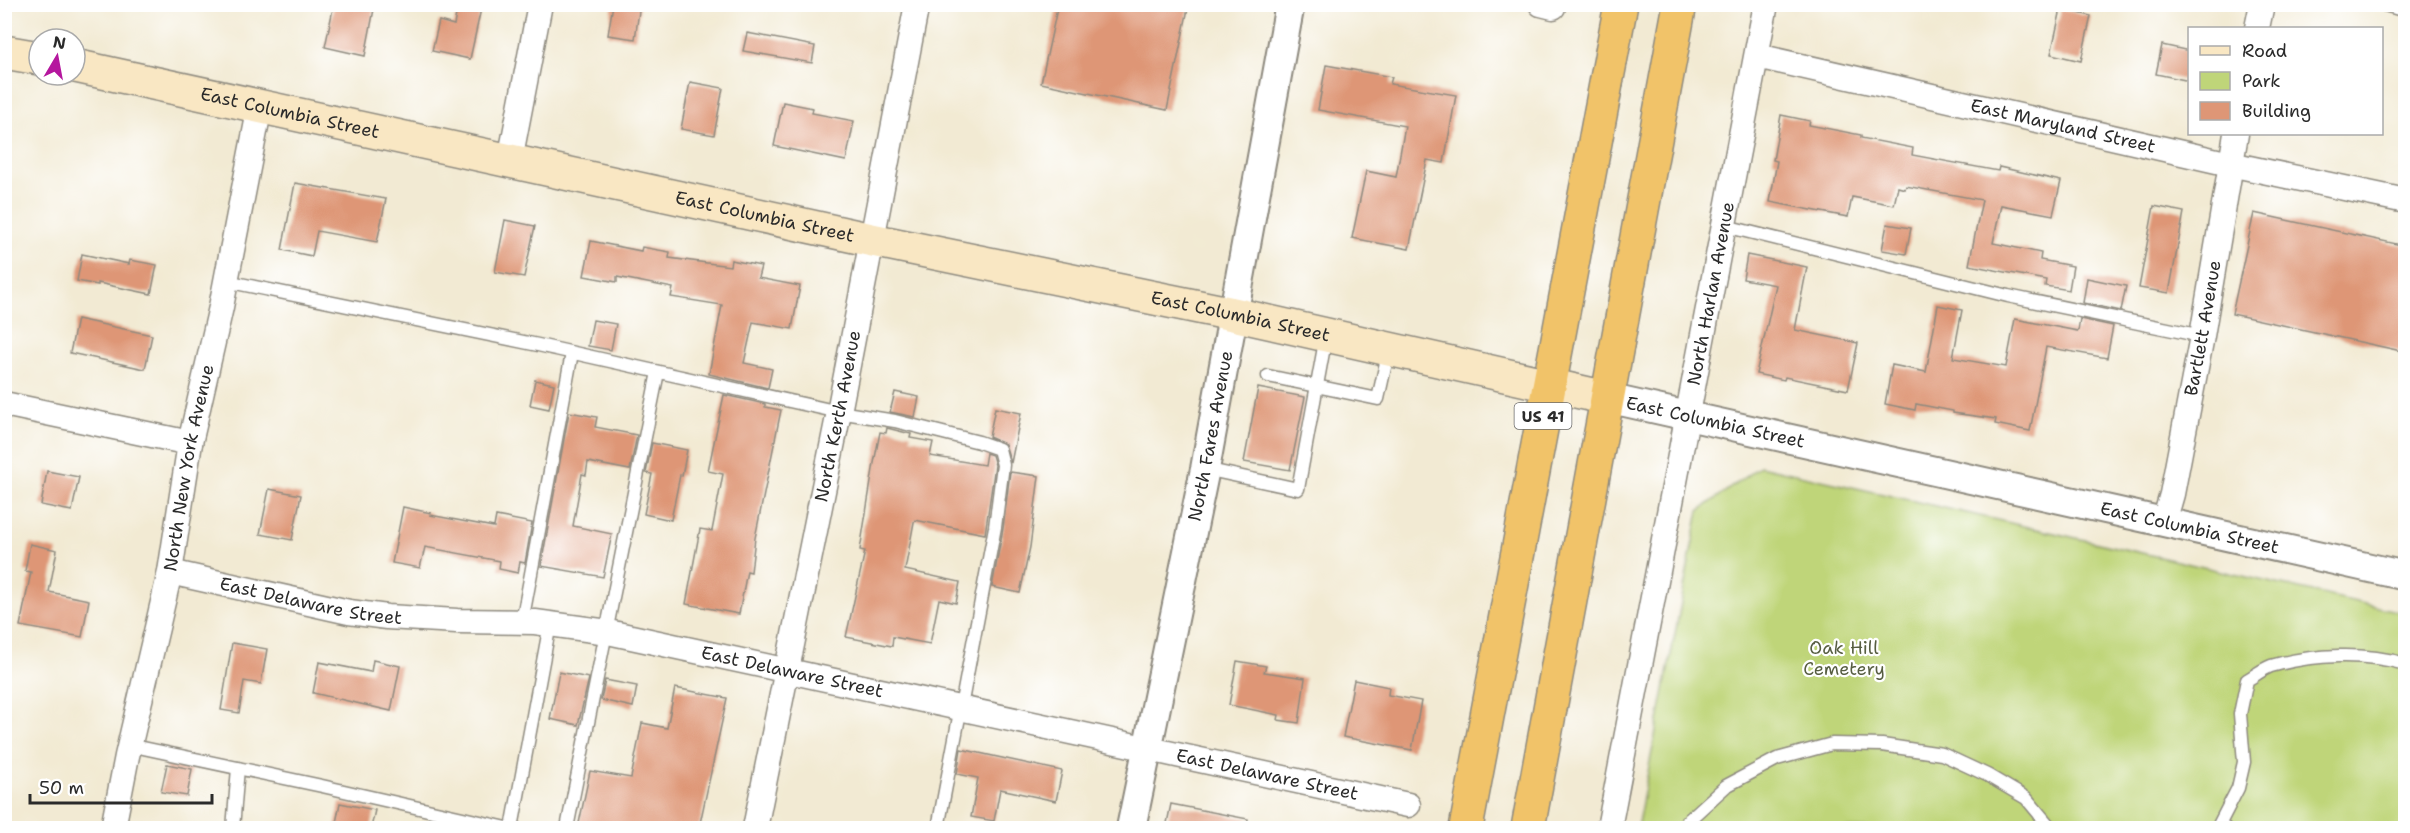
<svg xmlns="http://www.w3.org/2000/svg" width="2410" height="833" viewBox="0 0 2410 833" font-family="'Shantell Sans',sans-serif">
	<style>
		.green { fill: #bfd579; stroke: #758052; stroke-width: 1.5 }
		.building { fill: #de9676 }
		.lines { fill: none; stroke-linecap: round; stroke-linejoin: round }
		.service-casing { stroke: #8e8a7f; stroke-width: 15 }
		.minor-casing { stroke: #8e8a7f; stroke-width: 27 }
		.tertiary-casing { stroke: #8e8a7f; stroke-width: 32 }
		.secondary-casing { stroke: #8e8a7f; stroke-width: 36 }
		.trunk-casing { stroke: #8e8a7f; stroke-width: 36 }
		.service { stroke: #fff; stroke-width: 12 }
		.minor { stroke: #fff; stroke-width: 24 }
		.tertiary { stroke: #fff; stroke-width: 28 }
		.secondary { stroke: #f9e7c3; stroke-width: 33 }
		.trunk { stroke: #f1c369; stroke-width: 33 }
		.labels { text-anchor: middle; dominant-baseline: central; stroke-width: 4.5; stroke-linejoin: round; paint-order: stroke }
		.shield { fill: #fff; stroke: #6b6b6b; stroke-width: 1.5 }
		.shield-label { font-size: 16px; font-weight: bold; fill: #2b2b2b }
		.street-label { font-size: 18px; fill: #2b2b2b; stroke: #fff }
		.park-label { font-size: 18px; fill: #575e42; stroke: #fff }
	</style>
	<rect width="100%" height="100%" fill="#fff"/>
	<filter id="ink" filterUnits="userSpaceOnUse"><feTurbulence type="fractalNoise" baseFrequency=".0167" numOctaves="2"/><feDisplacementMap in="SourceGraphic" scale="12" xChannelSelector="R" yChannelSelector="G"/><feConvolveMatrix kernelMatrix="1 2 1 2 8 2 1 2 1" color-interpolation-filters="sRGB"/></filter>
	<filter id="wash" filterUnits="userSpaceOnUse"><feTurbulence type="fractalNoise" baseFrequency=".008" numOctaves="4" result="noise"/><feDisplacementMap in="SourceGraphic" scale="24" xChannelSelector="R" yChannelSelector="G"/><feGaussianBlur stdDeviation="1.35" result="paint"/><feColorMatrix in="noise" values="0 0 0 0 0 0 0 0 0 0 0 0 0 0 0 0 0 1.4 0 .05"/><feComposite in="paint" operator="in"/></filter>
	<g filter="url(#wash)">
		<rect width="100%" height="100%" fill="#f2ead3"/>
		<polygon class="green" points="1760,466 2405,613 2405,828 1637,828 1699,511"/>
		<g id="blocks">
			<g class="building">
				<polygon points="334,4 375,4 365,56 325,47"/>
				<polygon points="458,4 482,4 470,59 432,51 439,21 454,25"/>
				<polygon points="613,4 640,4 635,39 608,35"/>
				<polygon points="1058,4 1189,4 1167,110 1041,83"/>
				<polygon points="2061,9 2091,16 2081,61 2051,54"/>
				<polygon points="747,33 815,46 812,63 743,51"/>
				<polygon points="2162,45 2190,51 2190,81 2156,74"/>
				<polygon points="1326,65 1392,77 1390,84 1456,95 1444,163 1427,160 1409,249 1352,238 1366,171 1396,177 1405,126 1318,110"/>
				<polygon points="690,82 723,88 714,135 681,129"/>
				<polygon points="783,102 813,108 812,113 854,121 846,161 774,146"/>
				<polygon points="1781,115 1810,121 1809,125 1861,135 1861,138 1913,148 1912,155 1998,171 1999,167 2061,181 2053,215 2001,205 1993,243 2041,253 2040,260 2073,266 2069,290 2045,286 2046,280 1969,265 1982,200 1906,186 1905,189 1898,187 1894,205 1852,197 1848,217 1770,202 1777,161 1773,160"/>
				<polygon points="295,183 386,199 377,242 317,231 312,256 282,250"/>
				<polygon points="2154,206 2184,212 2169,293 2139,288"/>
				<polygon points="2254,213 2406,246 2406,352 2232,314"/>
				<polygon points="505,220 535,226 524,277 495,272"/>
				<polygon points="1887,224 1911,228 1906,254 1882,250"/>
				<polygon points="591,241 641,251 642,247 670,252 669,258 730,266 731,260 761,266 758,278 800,286 792,329 753,322 744,363 772,369 768,388 709,374 722,305 671,297 673,288 617,277 617,282 584,276"/>
				<polygon points="82,254 129,264 130,260 157,265 151,294 98,283 98,285 77,281"/>
				<polygon points="1747,255 1807,267 1795,330 1858,343 1848,390 1785,377 1784,380 1756,374 1776,285 1743,279"/>
				<polygon points="2087,278 2126,286 2121,311 2083,303"/>
				<polygon points="1938,305 1962,310 1953,358 2006,367 2015,319 2078,331 2080,319 2113,326 2107,358 2046,347 2030,431 1995,424 1996,419 1953,413 1953,411 1916,404 1915,410 1885,404 1892,365 1926,372"/>
				<polygon points="77,319 152,335 145,369 70,353"/>
				<polygon points="593,320 616,324 611,350 588,346"/>
				<polygon points="535,380 554,384 549,409 530,405"/>
				<polygon points="1258,388 1305,397 1290,470 1244,462"/>
				<polygon points="895,392 919,397 915,417 890,412"/>
				<polygon points="724,395 765,404 765,407 781,410 755,538 751,572 747,571 739,614 686,604 700,529 712,531 723,474 708,471"/>
				<polygon points="995,408 1021,413 1011,463 1005,444 989,437"/>
				<polygon points="569,412 597,417 595,427 637,435 630,470 588,462 586,475 582,474 573,526 612,534 603,577 541,566"/>
				<polygon points="887,428 911,434 910,438 933,442 930,456 984,465 986,453 992,455 995,465 985,534 915,520 914,522 905,570 960,582 956,603 939,599 930,644 893,637 892,646 846,637 865,551 860,550 874,463 880,432 886,433"/>
				<polygon points="652,443 687,450 682,476 680,475 671,520 644,514 652,474 646,473"/>
				<polygon points="47,471 79,477 72,511 41,505"/>
				<polygon points="1010,472 1039,476 1030,547 1020,593 992,587 1003,529"/>
				<polygon points="269,489 301,495 292,540 260,534"/>
				<polygon points="403,507 431,513 430,515 494,527 496,516 532,523 525,563 520,562 518,573 499,569 500,561 425,547 420,568 392,563"/>
				<polygon points="30,544 57,550 49,592 89,600 82,637 20,626 31,572 25,571"/>
				<polygon points="232,643 267,649 261,684 244,681 239,713 221,710"/>
				<polygon points="373,660 400,666 391,711 313,693 319,662 371,672"/>
				<polygon points="1237,661 1266,666 1264,672 1305,678 1299,723 1278,720 1279,715 1229,705"/>
				<polygon points="559,672 589,678 578,725 550,719"/>
				<polygon points="605,680 637,686 633,707 601,700"/>
				<polygon points="1354,680 1389,687 1388,695 1421,701 1412,750 1343,737"/>
				<polygon points="675,688 727,698 699,828 578,828 590,771 631,778 642,723 667,728"/>
				<polygon points="961,749 1062,771 1056,801 1000,789 994,821 971,817 978,778 957,774"/>
				<polygon points="167,764 192,769 187,796 161,792"/>
				<polygon points="340,803 375,810 371,828 335,828"/>
				<polygon points="1171,804 1248,819 1247,828 1166,828"/>
			</g>
		</g>
	</g>
	<g filter="url(#ink)">
		<use href="#blocks" fill-opacity="0" stroke="#8e8a7f" stroke-width="1.5"/>
		<g class="lines">
			<g class="service-casing">
				<g id="service">
					<polyline points="2381,4 2406,11"/>
					<polyline points="1725,226 2008,296 2202,336"/>
					<polyline points="226,281 538,345 839,412 895,421 979,442 999,449 1003,465 995,527 938,828"/>
					<polyline points="1268,376 1378,399 1389,349"/>
					<polyline points="1205,469 1298,489 1326,336"/>
					<polyline points="522,622 572,353"/>
					<polyline points="129,745 322,786 507,828"/>
					<polyline points="233,828 238,768"/>
					<polyline points="512,828 550,624"/>
					<polyline points="567,828 658,372"/>
					<polyline points="1680,828 1726,786 1777,759 1832,744 1882,745 1942,754 1987,775 2026,798 2051,828"/>
					<path d="M2225 828 2219 825 2238 788 2244 762 2240 714 2247 680C2254 676 2263 669 2271 666 2314 654 2363 652 2406 664"/>
				</g>
			</g>
			<g class="minor-casing">
				<g id="minor">
					<polyline points="1541,4 1553,7"/>
					<polyline points="2257,28 2262,4"/>
					<path id="s1" d="M1757 56 2230 164 2406 201"/>
					<polyline points="510,160 540,4"/>
					<polyline points="4,404 190,443"/>
					<path id="s2" d="M2164 522 2172 494 2202 336 2236 134"/>
					<path id="s3" d="M170 572 349 612 387 617 457 621 535 622 608 632 1408 805"/>
					<path id="s4" d="M113 828 127 756 170 572 190 443 221 307 260 106"/>
					<path id="s5" d="M755 828 839 412 917 4"/>
					<path id="s6" d="M1609 828 1766 4"/>
				</g>
			</g>
			<g class="tertiary-casing">
				<g id="tertiary">
					<path id="s7" d="M1607 398 2406 576"/>
					<path id="s8" d="M1131 828 1205 469 1290 4"/>
				</g>
			</g>
			<g class="secondary-casing">
				<g id="secondary">
					<polyline points="4,52 39,58"/>
					<path id="s9" d="M75 66 872 240 1233 314 1607 398"/>
				</g>
			</g>
			<g class="trunk-casing">
				<g id="trunk">
					<polyline points="1466,828 1621,4"/>
					<polyline points="1528,828 1680,4"/>
				</g>
			</g>
			<use href="#service" class="service"/>
			<use href="#minor" class="minor"/>
			<use href="#tertiary" class="tertiary"/>
			<use href="#secondary" class="secondary"/>
			<use href="#trunk" class="trunk"/>
		</g>
	</g>
	<g class="labels">
		<rect class="shield" x="1514.5" y="403" width="57" height="26" rx="4.5"/>
		<g class="shield-label">
			<text x="1543" y="416">US 41</text>
		</g>
		<g class="street-label">
			<text stroke="none"><textPath href="#s9" startOffset="220">East Columbia Street</textPath></text>
			<text stroke="none"><textPath href="#s1" startOffset="314">East Maryland Street</textPath></text>
			<text stroke="none"><textPath href="#s9" startOffset="706">East Columbia Street</textPath></text>
			<text stroke="none"><textPath href="#s6" startOffset="544">North Harlan Avenue</textPath></text>
			<text stroke="none"><textPath href="#s9" startOffset="1192">East Columbia Street</textPath></text>
			<text stroke="none"><textPath href="#s2" startOffset="198">Bartlett Avenue</textPath></text>
			<text stroke="none"><textPath href="#s5" startOffset="420">North Kerth Avenue</textPath></text>
			<text stroke="none"><textPath href="#s7" startOffset="111">East Columbia Street</textPath></text>
			<text stroke="none"><textPath href="#s8" startOffset="400">North Fares Avenue</textPath></text>
			<text stroke="none"><textPath href="#s4" startOffset="368">North New York Avenue</textPath></text>
			<text stroke="none"><textPath href="#s7" startOffset="597">East Columbia Street</textPath></text>
			<text stroke="none"><textPath href="#s3" startOffset="144">East Delaware Street</textPath></text>
			<text stroke="none"><textPath href="#s3" startOffset="632">East Delaware Street</textPath></text>
			<text stroke="none"><textPath href="#s3" startOffset="1118">East Delaware Street</textPath></text>
		</g>
		<g class="park-label">
			<text x="1844" y="648">Oak Hill<tspan x="1844" dy="21">Cemetery</tspan></text>
		</g>
	</g>
	<rect width="2410" height="833" fill="none" stroke="#fff" stroke-width="24"/>
	<rect x="2188" y="27" width="195" height="108" fill="#ffffff" stroke="#aaaaaa" stroke-width="1.5"/>
	<rect x="2200" y="46" width="30" height="9" fill="#f9e7c3" stroke="#aaaaaa" stroke-width="1.5"/>
	<text x="2242" y="57" font-size="18" fill="#2b2b2b">Road</text>
	<rect x="2200" y="72" width="30" height="18" fill="#bfd579" stroke="#aaaaaa" stroke-width="1.5"/>
	<text x="2242" y="87" font-size="18" fill="#2b2b2b">Park</text>
	<rect x="2200" y="102" width="30" height="18" fill="#de9676" stroke="#aaaaaa" stroke-width="1.5"/>
	<text x="2242" y="117" font-size="18" fill="#2b2b2b">Building</text>
	<g transform="translate(57 57) rotate(10)"><circle r="28" fill="#ffffff" stroke="#aaaaaa" stroke-width="1.5"/>
	<path d="M0-4.5L10 22L0 15L-10 22Z" fill="#b5179e"/>
	<text y="-9" font-size="16" font-weight="bold" text-anchor="middle" fill="#2b2b2b">N</text>
	</g>
	<path d="M30 794v9h182v-9" fill="none" stroke="#2b2b2b" stroke-width="3"/>
	<text x="39" y="794" font-size="18" fill="#2b2b2b" stroke="#ffffff" stroke-width="4.5" paint-order="stroke">50 m</text>
</svg>
